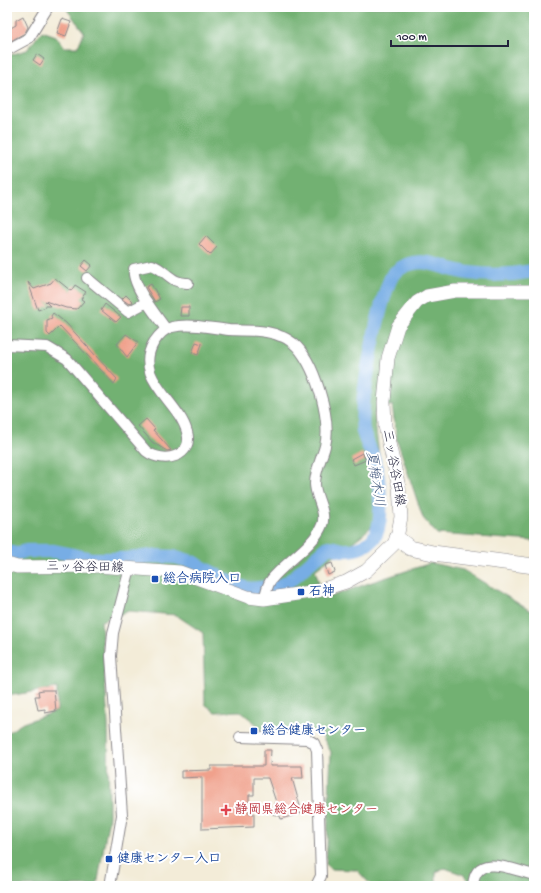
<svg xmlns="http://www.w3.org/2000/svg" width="541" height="893" viewBox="0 0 541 893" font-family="'Gochi Hand','Klee One',sans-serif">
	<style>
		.forest { fill: #72b172; stroke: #4a6a56 }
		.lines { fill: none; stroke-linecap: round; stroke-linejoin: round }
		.river { stroke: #77ade5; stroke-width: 14 }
		.building { fill: #f0a18c }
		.minor-casing { stroke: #8a878a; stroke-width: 12 }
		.major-casing { stroke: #8a878a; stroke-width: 14 }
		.highway-casing { stroke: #8a878a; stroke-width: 16 }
		.minor { stroke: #fff; stroke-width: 10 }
		.major { stroke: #fff; stroke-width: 13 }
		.highway { stroke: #fff; stroke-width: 15 }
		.transit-dot { fill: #1a4fb4; stroke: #fff; stroke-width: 1.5 }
		.health-dot { fill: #e0444e; stroke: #fff; stroke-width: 1.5 }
		.labels { text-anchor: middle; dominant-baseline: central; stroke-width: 4; stroke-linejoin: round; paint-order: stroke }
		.street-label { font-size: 13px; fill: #22223b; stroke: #fff }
		.transit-label { font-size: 13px; font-weight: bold; fill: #164399; stroke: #fff; text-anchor: start }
		.health-label { font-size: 13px; font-weight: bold; fill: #be3a42; stroke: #fff; text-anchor: start }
		.water-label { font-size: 14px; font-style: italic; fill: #445a7f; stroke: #fff }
	</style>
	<rect width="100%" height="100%" fill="#fff"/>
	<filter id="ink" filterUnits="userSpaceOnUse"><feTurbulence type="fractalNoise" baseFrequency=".025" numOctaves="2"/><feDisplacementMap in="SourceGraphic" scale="8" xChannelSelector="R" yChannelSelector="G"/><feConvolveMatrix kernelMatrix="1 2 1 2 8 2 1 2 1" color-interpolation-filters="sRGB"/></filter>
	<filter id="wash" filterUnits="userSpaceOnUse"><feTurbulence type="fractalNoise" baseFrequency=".012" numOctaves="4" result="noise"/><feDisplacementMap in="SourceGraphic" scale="16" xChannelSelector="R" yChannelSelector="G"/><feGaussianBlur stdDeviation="0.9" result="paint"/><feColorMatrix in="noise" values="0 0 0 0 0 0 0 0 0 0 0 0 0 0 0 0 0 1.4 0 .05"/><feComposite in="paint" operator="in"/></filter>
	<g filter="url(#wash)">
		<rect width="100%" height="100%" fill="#f3ecd8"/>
		<polygon class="forest" points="65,7 534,7 534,541 437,534 423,518 397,440 392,405 374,413 386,513 362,535 315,570 324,599 372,582 431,563 463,570 534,613 534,886 474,886 464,875 445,868 436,872 436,886 372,886 357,870 331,869 326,865 331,752 321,734 315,732 262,732 255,723 240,711 215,712 205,704 203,633 176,615 129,611 101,621 108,724 109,817 97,886 7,886 7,733 23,723 57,711 57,688 7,696 7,56 27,50 42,31 56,36 64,47 78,47 84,32"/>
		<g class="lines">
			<path class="river" d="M7 551 14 554 26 551H54L92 559H126L153 556 176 557 192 562 235 585 250 589 278 586 287 583 328 547C333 547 337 549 342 550 353 551 366 547 373 539 386 523 379 475 373 457 370 448 365 440 363 431 359 402 379 299 393 274 420 250 441 270 469 273 492 276 512 275 534 271"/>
		</g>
		<g id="blocks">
			<g class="building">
				<polygon points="23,16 28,27 25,33 7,43 7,30 16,25 16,20"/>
				<polygon points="62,19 71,22 66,36 57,33"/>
				<polygon points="37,54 44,59 40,65 33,60"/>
				<polygon points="206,236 217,247 210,255 199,244"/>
				<polygon points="86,260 92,265 87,271 81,266"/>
				<polygon points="55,278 71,291 75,285 86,292 81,299 84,301 77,309 66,308 45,301 50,306 45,306 46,307 38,310 28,282 34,289 51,283"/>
				<polygon points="151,284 160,299 155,302 146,287"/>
				<polygon points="126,295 133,302 129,304 122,299"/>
				<polygon points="105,304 121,317 116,322 101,310"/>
				<polygon points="181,307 189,307 189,316 180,316"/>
				<polygon points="53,313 66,323 117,379 114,384 60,326 50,336 47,333 47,320 52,318 51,316"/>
				<polygon points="126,334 138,342 127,357 117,344"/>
				<polygon points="196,342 202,344 198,355 192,353"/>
				<polygon points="146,419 155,429 153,430 171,450 167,451 152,442 138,426"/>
				<polygon points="362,453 366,460 354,465 351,459"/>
				<polygon points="332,563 335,572 328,575 325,565"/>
				<polygon points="43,690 54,690 56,711 45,713 45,709 38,710 35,696 39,696 38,691"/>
				<polygon points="264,750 271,750 270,766 302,766 303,778 292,778 302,813 281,819 280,816 272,814 276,802 268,778 254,778 254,795 249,795 249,813 254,813 254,827 202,829 202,777 181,778 181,771 211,770 211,766 264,766"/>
			</g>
		</g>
	</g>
	<g filter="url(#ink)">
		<use href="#blocks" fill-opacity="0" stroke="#8a878a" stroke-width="1"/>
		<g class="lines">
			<g class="minor-casing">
				<g id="minor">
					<polyline points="7,50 29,38 48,7"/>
					<polyline points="87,278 128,312 147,302"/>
					<path d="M166 329C157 316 131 285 134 269L152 265C166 270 171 284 188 283"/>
					<path d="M7 345 47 347 67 359 146 451C164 465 194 456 187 432 179 401 132 378 154 342 158 336 164 329 172 327 190 323 211 328 229 330 245 331 264 329 280 336 284 337 289 340 293 343 314 360 332 419 325 446 322 458 315 470 315 484 315 497 327 512 322 525 314 546 285 562 271 580 267 585 266 594 264 599"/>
					<polyline points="240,737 307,739 314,743 317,750 321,876 316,886"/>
					<polyline points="110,886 122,815 111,656 113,633 130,568"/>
					<path d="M473 886C475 851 513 870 534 875"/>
				</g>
			</g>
			<g class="major-casing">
				<polyline id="major" points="7,564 17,567 96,566 180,572 248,597 264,599 317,591 346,582 366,571 393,545 397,538 401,517 399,487 385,426 384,402 388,358 398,326 417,302 427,296 455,291 534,291"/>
			</g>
			<g class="highway-casing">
				<polyline id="highway" points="397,538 410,548 433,553 534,566"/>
			</g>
			<use href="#minor" class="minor"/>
			<use href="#major" class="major"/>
			<use href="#highway" class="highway"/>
		</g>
	</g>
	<g class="transit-dot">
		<rect x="151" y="575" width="8" height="8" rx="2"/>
		<rect x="297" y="588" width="8" height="8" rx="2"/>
		<rect x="250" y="727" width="8" height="8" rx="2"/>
		<rect x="105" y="855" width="8" height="8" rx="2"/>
	</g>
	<path class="health-dot" d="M224 804h4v4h4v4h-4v4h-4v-4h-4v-4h4z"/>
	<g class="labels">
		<g class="street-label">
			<text transform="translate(393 468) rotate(80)">三ッ谷谷田線</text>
			<text transform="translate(85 568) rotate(1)">三ッ谷谷田線</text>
		</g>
		<g class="transit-label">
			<text x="163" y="579">総合病院入口</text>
			<text x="309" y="592">石神</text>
			<text x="262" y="731">総合健康センター</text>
			<text x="117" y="859">健康センター入口</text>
		</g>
		<g class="health-label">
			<text x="235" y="810">静岡県総合健康センター</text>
		</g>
		<g class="water-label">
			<text transform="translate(374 479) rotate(81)">夏梅木川</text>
		</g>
	</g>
	<rect width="541" height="893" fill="none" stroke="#fff" stroke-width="24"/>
	<path d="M391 40v6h117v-6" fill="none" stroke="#22223b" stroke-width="2"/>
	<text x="397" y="40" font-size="12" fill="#22223b" stroke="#ffffff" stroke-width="3" paint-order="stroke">100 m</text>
</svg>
